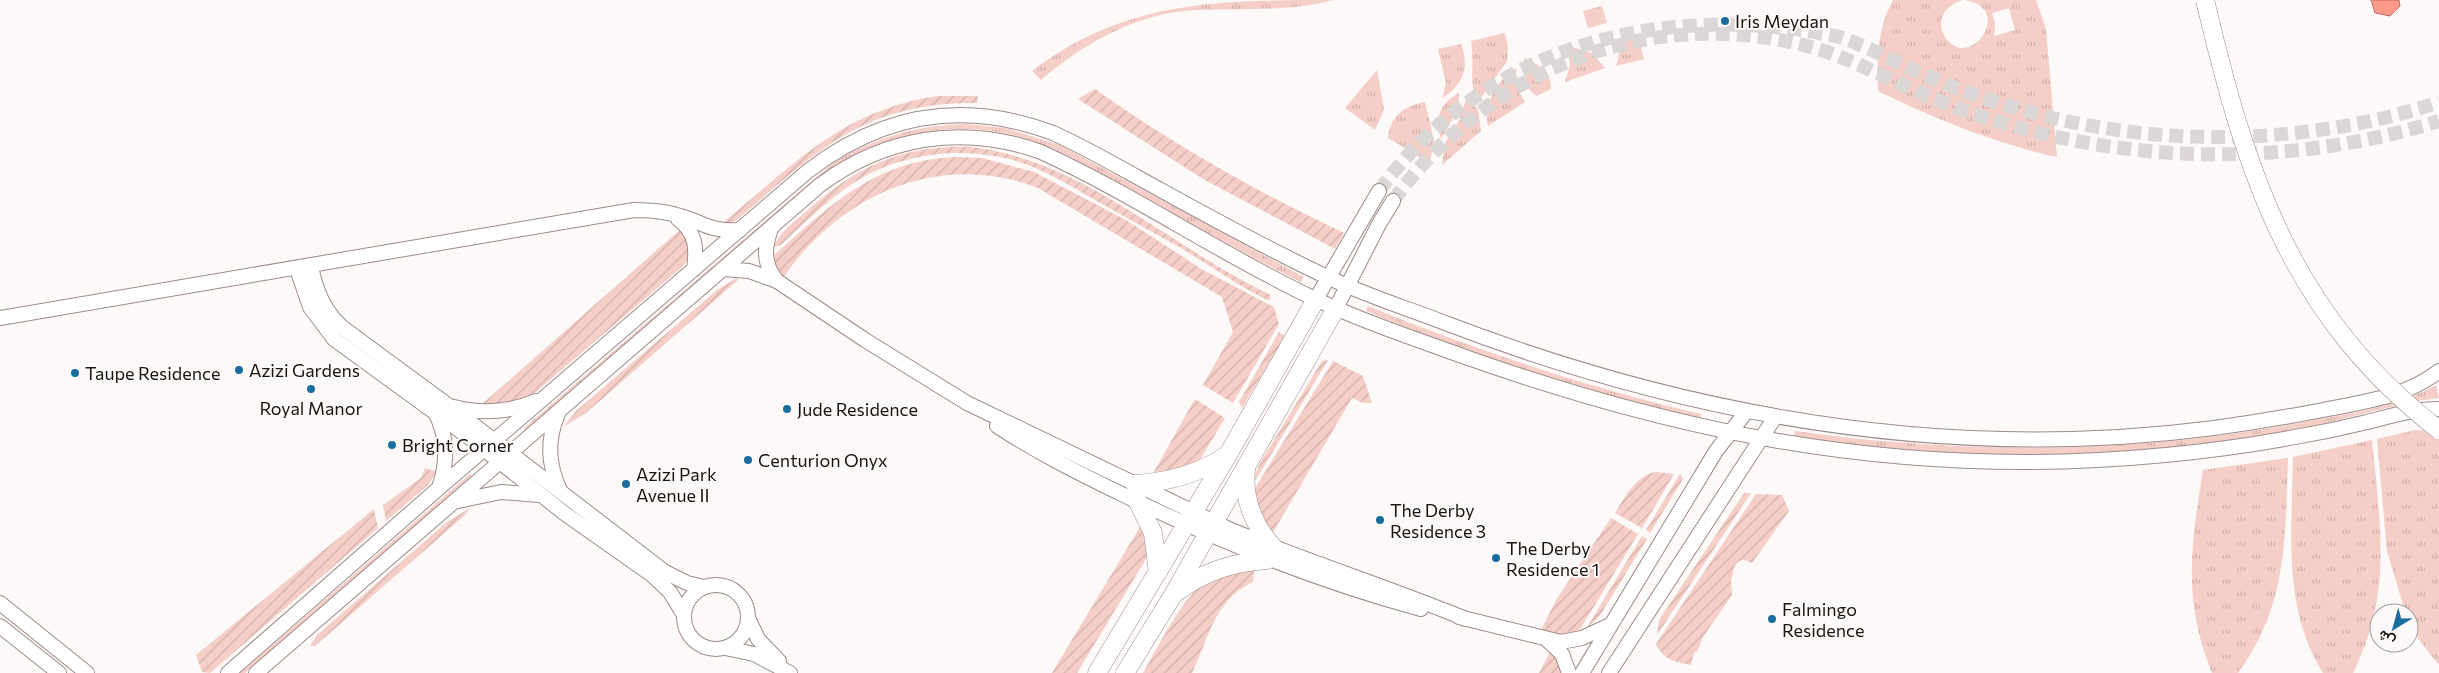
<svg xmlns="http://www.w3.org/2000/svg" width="2439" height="673" viewBox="0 0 2439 673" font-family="Commissioner,Vazirmatn,sans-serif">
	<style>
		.grass { fill: url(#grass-tufts); fill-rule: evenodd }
		.garden { fill: url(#garden-furrows) }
		.water { fill: #fd9988; stroke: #b97165 }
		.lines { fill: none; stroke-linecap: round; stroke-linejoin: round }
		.minor-tunnel { stroke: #dbd7d6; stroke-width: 14; stroke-dasharray: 14 7; stroke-linecap: butt }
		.minor-casing { stroke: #9d8b88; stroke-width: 16 }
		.major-casing { stroke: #9d8b88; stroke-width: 19 }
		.minor { stroke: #fff; stroke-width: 14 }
		.major { stroke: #fff; stroke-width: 18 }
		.major-bridge-casing { stroke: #9d8b88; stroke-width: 19; stroke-linecap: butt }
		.major-bridge { stroke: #fff; stroke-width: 18 }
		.poi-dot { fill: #1a6d9e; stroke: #fdf9f8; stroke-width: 2 }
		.labels { text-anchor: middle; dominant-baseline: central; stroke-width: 4; stroke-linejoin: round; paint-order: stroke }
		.poi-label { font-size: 18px; fill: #1b1413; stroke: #fdf9f8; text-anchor: start }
	</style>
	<defs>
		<pattern id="grass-tufts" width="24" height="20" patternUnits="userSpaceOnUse" patternTransform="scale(1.25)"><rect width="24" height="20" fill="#f4cec7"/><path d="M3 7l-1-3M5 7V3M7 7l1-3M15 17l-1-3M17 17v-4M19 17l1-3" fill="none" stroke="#d1b0aa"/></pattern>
		<pattern id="garden-furrows" width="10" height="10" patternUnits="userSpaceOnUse" patternTransform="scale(1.25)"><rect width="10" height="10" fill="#f4cec7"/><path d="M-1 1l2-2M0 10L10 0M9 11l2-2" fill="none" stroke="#d1b0aa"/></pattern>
	</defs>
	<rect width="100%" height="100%" fill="#fdf9f8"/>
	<g class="grass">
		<path d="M1333 0C1290 12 1242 8 1197 10 1139 12 1084 43 1041 80L1032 71C1125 0 1218 0 1333 0Z"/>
		<path d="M1893 0H2036L2046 29 2057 157C1994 143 1935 119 1878 91 1877 58 1877 29 1893 0ZM1964 0C2016 7 1970 74 1945 37 1934 20 1947 3 1964 0ZM2009 8 2015 30 1994 36 1995 24 1992 13Z"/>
		<polygon points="1602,6 1607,23 1588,28 1583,11"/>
		<path d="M1505 33 1508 48 1507 61 1478 102C1468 84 1475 62 1471 41Z"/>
		<polygon points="1637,33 1644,59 1616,66 1621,46"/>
		<path d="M1461 44C1470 68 1463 85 1442 98L1446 83 1438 49Z"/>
		<polygon points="1567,46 1592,53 1605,68 1565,82 1570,65"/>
		<path d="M1524 58C1539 65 1551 70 1551 89L1537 96C1522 87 1523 74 1524 58Z"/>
		<path d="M1516 68V87L1525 102 1488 126C1483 102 1497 81 1516 68Z"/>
		<polygon points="1377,70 1384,110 1375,130 1345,108"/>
		<path d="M1459 93 1458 110 1441 139C1435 117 1439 104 1459 93Z"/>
		<polygon points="1467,96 1478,110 1481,131 1442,165 1445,143 1460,119"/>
		<path d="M1425 102 1434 141 1430 163 1388 138C1390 116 1404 106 1425 102Z"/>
		<path d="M967 124 1005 128 1060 145 1304 277 1301 282C1249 256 1198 228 1147 200 1105 177 1063 148 1016 136 946 117 876 137 819 178L525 431 524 428 833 163C875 137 918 125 967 124Z"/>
		<path d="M1368 306C1477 351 1587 387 1701 414L1700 419C1585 393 1474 357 1366 311Z"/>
		<path d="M2436 385 2439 398C2408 401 2380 410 2350 417 2312 427 2274 435 2235 440 2088 461 1941 459 1794 436L1795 431C1966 455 2139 454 2309 421 2352 413 2397 407 2436 385Z"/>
		<path d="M2415 430 2439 431V665C2429 652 2409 631 2409 613H2407L2403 605 2387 551 2377 439Z"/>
		<path d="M2372 440C2380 525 2393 593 2353 673H2323C2282 607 2292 531 2293 457Z"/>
		<path d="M2288 458C2285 537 2288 605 2238 673H2212C2182 599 2191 546 2203 470Z"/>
		<polygon points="470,474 472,476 245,673 240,673"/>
	</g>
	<g class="garden">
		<path d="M1095 89C1174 145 1257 192 1344 233L1335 249 1203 179 1078 99Z"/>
		<path d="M937 96H978L977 103C864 102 817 151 737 220L725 225 724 222C794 164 843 110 937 96Z"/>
		<path d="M970 147C1083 159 1172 249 1271 295L1269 301C1238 286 1211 266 1181 248 1155 233 1128 219 1102 204 1081 192 1060 179 1038 169 985 146 921 148 869 174 836 191 808 220 781 245L774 247C780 231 795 221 807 211 857 166 902 145 970 147Z"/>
		<path d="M955 157 982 158 1034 172 1126 220 1203 270 1274 307 1279 324 1233 403 1203 385 1233 332 1222 297 1038 188C940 150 840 194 783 278L772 257C830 206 873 161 955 157Z"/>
		<path d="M682 228C691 240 693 256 682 267L531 396 516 403 481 405Z"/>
		<polygon points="737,278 738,280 586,413 563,427 576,411 717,290"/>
		<polygon points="1279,332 1285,336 1242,408 1239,402"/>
		<polygon points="1328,360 1255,481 1253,480 1260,463 1322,361"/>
		<polygon points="1333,361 1363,376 1372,403 1363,403 1352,398 1272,534 1266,527 1252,493"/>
		<polygon points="1195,399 1225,418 1198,463 1152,475"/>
		<polygon points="425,468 437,472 428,485 386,521 383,505 421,478"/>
		<path d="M1656 472 1674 474 1642 528 1615 513C1626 496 1635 476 1656 472Z"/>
		<polygon points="1680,474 1683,479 1650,533 1646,530"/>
		<polygon points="1744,493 1751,493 1657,635 1659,620"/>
		<path d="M1756 494 1782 495 1789 511 1752 563 1744 560 1739 561 1735 565 1731 580 1732 595 1703 637 1697 652H1694L1691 665C1676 662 1663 660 1656 644Z"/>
		<polygon points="470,508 464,516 315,646 310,646 317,635 447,522"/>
		<polygon points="374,509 378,528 210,673 202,672 196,655"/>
		<polygon points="1611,518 1638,534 1576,636 1567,637 1541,630 1556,600"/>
		<polygon points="1140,527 1147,529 1149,554 1077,673 1052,673"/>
		<polygon points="1642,536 1647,539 1599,617 1586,629"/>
		<path d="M1255 566 1253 582C1214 600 1209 638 1192 673H1143C1157 649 1184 594 1207 581 1220 573 1240 571 1255 566Z"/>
		<polygon points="1551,650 1556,655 1562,673 1539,673"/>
	</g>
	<polygon class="water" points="2371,0 2399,0 2400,6 2390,16 2375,13"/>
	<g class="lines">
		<g class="minor-tunnel">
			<path d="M1379 191C1485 44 1666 0 1840 37 1872 48 1902 66 1934 79 1978 98 2024 112 2071 122 2191 147 2323 141 2439 102"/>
			<path d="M1393 201C1489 68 1650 4 1811 47 1851 58 1887 79 1925 95 1960 110 1996 122 2032 131 2165 165 2308 162 2439 121"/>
		</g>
		<g class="minor-casing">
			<g id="minor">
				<path d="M678 219C696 232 697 248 694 269"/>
				<path d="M771 229C764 248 763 264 777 281L865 340 967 403 1231 530C1308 562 1388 587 1466 619"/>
				<path d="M311 266C316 291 324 311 343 328L449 406 665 572 687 583 704 587"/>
				<polyline points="297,269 310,307 334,339 470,438 564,513 652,575 670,592 684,615"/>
				<polyline points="724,269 749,271 777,281"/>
				<polyline points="1316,299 1379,191"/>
				<polyline points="1336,308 1379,224 1393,201"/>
				<path d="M0 318 634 210C649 210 665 211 680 216 705 223 710 232 740 230"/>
				<path d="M454 407C481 414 510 412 536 401"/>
				<path d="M435 412C448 437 448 462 439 488"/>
				<path d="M558 414C547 439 548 465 560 490"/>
				<path d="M997 426C1041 455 1087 477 1134 500 1228 545 1321 582 1421 609"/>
				<polyline points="458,501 501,492 540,495"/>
				<circle cx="716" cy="617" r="32"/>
				<polyline points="0,603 87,673"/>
				<polyline points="1459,617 1561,642 1582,638 1610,625"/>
				<polyline points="749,620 758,639 779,661"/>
				<polyline points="0,626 59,673"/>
				<polyline points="1546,639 1562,654 1569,673"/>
				<polyline points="725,648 754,654 790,673"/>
				<path d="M228 673 439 488 808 171C883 113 965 100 1053 133 1082 146 1110 162 1137 177 1199 211 1261 246 1325 276 1364 295 1407 308 1448 324 1694 418 1951 462 2214 428 2251 423 2287 417 2323 410 2363 402 2406 397 2439 371"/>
				<path d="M256 673 820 185C886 136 964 124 1041 152 1135 195 1220 254 1313 298 1364 322 1418 340 1471 359 1656 424 1834 463 2032 462 2120 461 2208 453 2295 437 2319 433 2343 428 2367 422 2391 416 2414 409 2439 409"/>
				<polyline points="1582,673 1716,451 1746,412"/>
				<polyline points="1609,673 1775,417"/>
			</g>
		</g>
		<g class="major-casing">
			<g id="major">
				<path d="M1246 470C1243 500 1254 526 1274 548"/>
				<path d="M1135 484C1169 482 1199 474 1227 455"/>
				<polyline points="1138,502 1153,533 1158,572"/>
				<path d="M1177 592C1204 571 1234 562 1267 560"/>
				<polyline points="1097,673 1229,453 1316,299"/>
				<polyline points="1125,673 1173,595 1336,308"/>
			</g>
		</g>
		<use href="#minor" class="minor"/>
		<use href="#major" class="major"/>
		<g class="major-bridge-casing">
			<path id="major-bridge" d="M2205 0C2246 174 2291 316 2439 430"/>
		</g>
		<use href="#major-bridge" class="major-bridge"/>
	</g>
	<g class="poi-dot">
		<circle cx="1725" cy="21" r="5"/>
		<circle cx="239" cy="370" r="5"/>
		<circle cx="75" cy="373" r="5"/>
		<circle cx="311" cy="389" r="5"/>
		<circle cx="787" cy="409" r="5"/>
		<circle cx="392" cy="445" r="5"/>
		<circle cx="748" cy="460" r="5"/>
		<circle cx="626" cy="484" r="5"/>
		<circle cx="1380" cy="520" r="5"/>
		<circle cx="1496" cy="558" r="5"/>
		<circle cx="1772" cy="619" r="5"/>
	</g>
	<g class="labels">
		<g class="poi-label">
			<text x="1735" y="21">Iris Meydan</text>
			<text x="249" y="370">Azizi Gardens</text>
			<text x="85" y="373">Taupe Residence</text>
			<text x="311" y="408" text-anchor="middle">Royal Manor</text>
			<text x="797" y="409">Jude Residence</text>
			<text x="402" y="445">Bright Corner</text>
			<text x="758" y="460">Centurion Onyx</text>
			<text x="636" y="474">Azizi Park<tspan x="636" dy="21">Avenue II</tspan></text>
			<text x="1390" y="510">The Derby<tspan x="1390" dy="21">Residence 3</tspan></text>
			<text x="1506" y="548">The Derby<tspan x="1506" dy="21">Residence 1</tspan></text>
			<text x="1782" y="609">Falmingo<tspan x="1782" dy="21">Residence</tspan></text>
		</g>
	</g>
	<g transform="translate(2394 628) rotate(217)"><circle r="24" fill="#fdf9f8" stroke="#a39d9c"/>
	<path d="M0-4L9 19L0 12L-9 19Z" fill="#1a6d9e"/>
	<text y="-8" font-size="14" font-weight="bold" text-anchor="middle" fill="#1b1413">ش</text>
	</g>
</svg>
